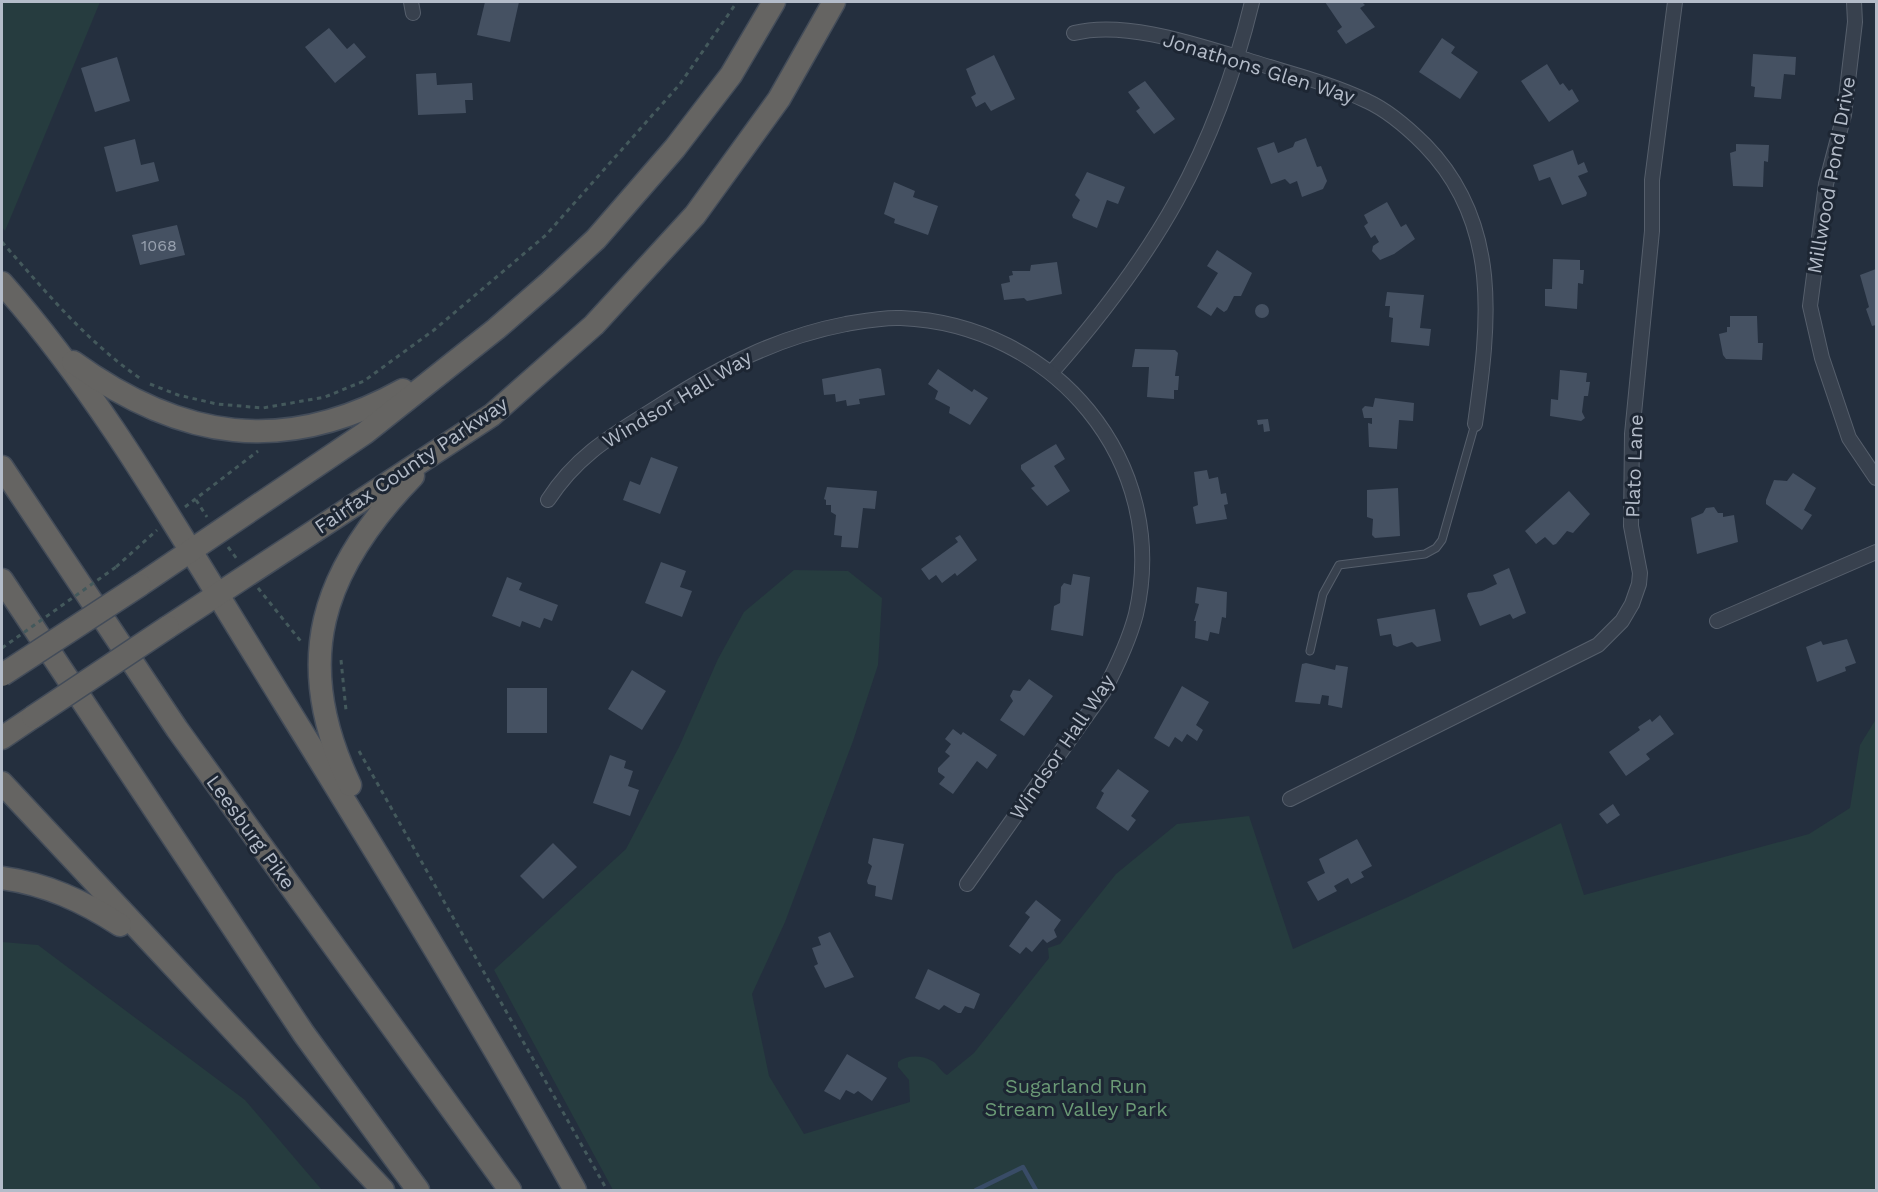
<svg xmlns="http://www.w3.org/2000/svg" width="1878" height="1192" viewBox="0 0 1878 1192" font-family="'Work Sans',sans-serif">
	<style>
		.green { fill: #263c3f }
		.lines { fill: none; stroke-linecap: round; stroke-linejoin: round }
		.stream { stroke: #394c67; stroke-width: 4.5 }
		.building { fill: #455162 }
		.service-casing { stroke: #565f6c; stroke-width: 9 }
		.minor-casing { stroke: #565f6c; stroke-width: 16 }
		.trunk-casing { stroke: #434c59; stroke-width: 25 }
		.path { stroke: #44595c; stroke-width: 3; stroke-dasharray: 4.5 4.5; stroke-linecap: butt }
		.service { stroke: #38414e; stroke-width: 7 }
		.minor { stroke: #38414e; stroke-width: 14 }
		.trunk { stroke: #656462; stroke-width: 22 }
		.trunk-bridge-casing { stroke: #434c59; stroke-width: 25; stroke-linecap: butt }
		.path-bridge { stroke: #44595c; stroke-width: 3; stroke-dasharray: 4.5 4.5; stroke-linecap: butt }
		.trunk-bridge { stroke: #656462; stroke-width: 22 }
		.labels { text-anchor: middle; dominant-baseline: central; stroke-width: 6; stroke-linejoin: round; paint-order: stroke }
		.number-label { font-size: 16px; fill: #98a1af }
		.street-label { font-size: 20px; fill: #b4bcc9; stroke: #1d2633 }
		.park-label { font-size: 20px; fill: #6b9a76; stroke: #1d2633 }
	</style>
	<rect width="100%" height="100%" fill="#242f3e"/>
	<g class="green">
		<polygon points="2,2 100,2 5,231 2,227"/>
		<path d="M794 570 848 571 882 598 878 665 853 741 785 922 752 994 769 1076 804 1134 910 1102 909 1080 898 1067V1062C907 1055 922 1055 932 1061 938 1064 941 1072 947 1075L974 1053 1049 958 1048 948 1060 944 1116 874 1177 824 1249 816 1293 949 1402 900 1561 823 1584 895 1809 834 1850 808 1860 745 1876 719V1190H613L494 970 626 849 679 747 718 659 744 612Z"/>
		<polygon points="2,942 38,945 245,1100 322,1190 2,1190"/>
	</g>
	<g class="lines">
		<polyline class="stream" points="976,1190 1023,1167 1036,1190"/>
	</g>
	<g class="building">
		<polygon points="485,2 519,2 510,42 477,35"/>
		<polygon points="1325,2 1362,2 1365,5 1360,8 1375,27 1346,44 1337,31 1342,27"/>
		<polygon points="329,28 347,49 354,43 366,57 335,83 305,47"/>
		<polygon points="1442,38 1455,47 1451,53 1478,72 1460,99 1419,72"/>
		<polygon points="1753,54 1796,57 1795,75 1784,74 1781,99 1754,97 1755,87 1751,86"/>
		<polygon points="994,55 1015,99 991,111 985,102 976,107 971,97 976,94 966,69"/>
		<polygon points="117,57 130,101 95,112 81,68"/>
		<polygon points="1547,64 1560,85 1563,83 1569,91 1572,89 1579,101 1549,122 1521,81"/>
		<polygon points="436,73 437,85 472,83 473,100 465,100 466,113 418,115 416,74"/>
		<polygon points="1145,81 1175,119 1154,134 1136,111 1140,108 1128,92"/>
		<polygon points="1306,138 1317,167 1321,166 1327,181 1323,189 1302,197 1297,181 1290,184 1285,179 1271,184 1257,148 1274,142 1278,153 1293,147 1295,142"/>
		<polygon points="135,139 141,165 154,162 159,181 116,192 104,147"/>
		<polygon points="1736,144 1769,145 1768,162 1764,161 1763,187 1733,186 1730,153 1736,151"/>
		<polygon points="1573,150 1578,165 1584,162 1588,172 1578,176 1587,193 1586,196 1562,205 1550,177 1539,181 1533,165"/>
		<polygon points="1087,172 1125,187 1118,204 1107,200 1097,228 1073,218 1072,215 1080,200 1075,195"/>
		<polygon points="894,182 915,191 913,197 938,206 928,235 894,223 895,219 884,214"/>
		<polygon points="1387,202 1401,227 1406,224 1415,239 1394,254 1380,260 1372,251 1373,246 1379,242 1375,235 1371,238 1364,226 1368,223 1364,215"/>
		<polygon points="177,225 185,255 140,265 132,235"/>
		<polygon points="1217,250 1252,273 1241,296 1234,296 1227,310 1224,312 1217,307 1211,316 1197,307 1218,273 1207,266"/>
		<polygon points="1553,259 1580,260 1580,270 1584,270 1583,284 1578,283 1577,309 1545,306 1545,289 1552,289"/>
		<polygon points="1057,262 1062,294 1027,301 1024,298 1004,300 1001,284 1010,282 1009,276 1013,275 1012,271 1030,271 1031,265"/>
		<polygon points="1876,269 1876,325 1872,326 1866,309 1869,307 1860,275"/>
		<polygon points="1387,292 1424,295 1420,328 1431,329 1429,346 1391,342 1393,318 1389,317 1390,306 1385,306"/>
		<circle cx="1262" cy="311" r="7"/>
		<polygon points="1730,316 1757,316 1758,343 1763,343 1762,360 1726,359 1723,355 1719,334 1727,332 1727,327 1730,327"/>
		<polygon points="1135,349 1175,350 1178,353 1175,376 1179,376 1178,390 1174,390 1174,399 1147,397 1149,367 1132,367"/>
		<polygon points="878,368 881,369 885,395 859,399 860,404 847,406 846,400 836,402 835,394 824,395 822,379"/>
		<polygon points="938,369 972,392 974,389 988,398 970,425 949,413 950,407 935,399 938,391 928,384"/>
		<polygon points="1560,370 1587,373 1586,382 1590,382 1588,396 1584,396 1582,412 1585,418 1581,421 1550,416 1551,399 1558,400"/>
		<polygon points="1375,398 1414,403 1413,421 1399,420 1397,449 1369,447 1368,423 1372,424 1372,418 1364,418 1362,409 1365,406 1373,407"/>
		<polygon points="1268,419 1270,431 1264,432 1263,424 1258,425 1257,420"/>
		<polygon points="1056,444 1065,459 1054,466 1070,491 1047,506 1031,488 1035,486 1021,469 1021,465"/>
		<polygon points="651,457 678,467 660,514 623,500 630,481 640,485"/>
		<polygon points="1207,470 1209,479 1218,477 1221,494 1226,493 1228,504 1224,505 1227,519 1196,524 1193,507 1198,505 1194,472"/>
		<polygon points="1793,473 1816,488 1804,510 1812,515 1802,530 1766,504 1766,500 1774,480 1787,481"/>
		<polygon points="827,487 877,491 875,509 863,508 858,548 841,547 842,536 834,535 836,515 831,512 831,505 826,505 826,500 824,499"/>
		<polygon points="1398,488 1400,536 1375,538 1372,535 1373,519 1367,517 1367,490"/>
		<polygon points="1569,491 1590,514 1573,533 1567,531 1556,544 1553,545 1545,537 1536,544 1525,531"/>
		<polygon points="1714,507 1718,513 1723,513 1723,517 1734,515 1738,542 1697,554 1691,518 1703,513 1706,508"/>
		<polygon points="960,535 977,560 957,576 955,573 942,583 936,575 929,580 921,569 958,542 955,538"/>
		<polygon points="661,562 686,571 680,587 692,591 682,617 645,603"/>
		<polygon points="1509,568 1526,613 1513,619 1510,614 1480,626 1467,596 1468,593 1482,591 1497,584 1493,575"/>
		<polygon points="1073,574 1090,577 1083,636 1051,630 1054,606 1060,603 1061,587 1064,583 1071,585"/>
		<polygon points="507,577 522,583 519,590 558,605 552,621 544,618 540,628 522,621 520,627 492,616"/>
		<polygon points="1197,587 1227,592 1226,618 1222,617 1219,634 1210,632 1208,641 1195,638 1196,621 1194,621 1199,604 1195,603"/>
		<polygon points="1435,609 1441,641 1417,647 1412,642 1397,647 1393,645 1391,634 1380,636 1377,619"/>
		<polygon points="1847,639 1856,663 1845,667 1846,671 1817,682 1806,647 1821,641 1823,645"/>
		<polygon points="1306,663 1335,670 1336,665 1348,667 1342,708 1328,705 1329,696 1322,695 1320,704 1295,702 1302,664"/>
		<polygon points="632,670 666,691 642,730 608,709"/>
		<polygon points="1029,679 1053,696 1024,736 1000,720 1013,701 1010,696 1013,690 1020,691"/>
		<polygon points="1182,686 1209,702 1196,725 1203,730 1197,741 1187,734 1182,742 1175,737 1169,747 1154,738"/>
		<rect x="507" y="688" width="40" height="45"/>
		<polygon points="1660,715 1674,734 1646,754 1650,759 1626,776 1609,752 1640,730 1638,727 1650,719 1652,722"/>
		<polygon points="953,729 961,735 963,732 997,755 987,769 977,761 953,794 939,784 945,777 938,772 938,768 950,756 945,752 951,744 945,739"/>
		<polygon points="610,755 626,761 624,768 633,771 628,786 639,790 630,816 593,803"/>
		<polygon points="1118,769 1149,791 1131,816 1136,820 1128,831 1096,808 1104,793 1101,791"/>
		<polygon points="1613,804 1620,815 1607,824 1599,814"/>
		<polygon points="873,838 904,844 892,900 875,896 876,886 868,884 867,881 872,866 868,863"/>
		<polygon points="1357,839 1372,866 1361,872 1364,877 1351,884 1348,878 1334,886 1337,891 1318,901 1307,882 1325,873 1319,859"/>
		<polygon points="553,843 577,867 543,899 520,876"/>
		<polygon points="1036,900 1061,920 1054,930 1057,937 1047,943 1043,939 1032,952 1026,947 1020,954 1009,946 1030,917 1025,913"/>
		<polygon points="830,932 854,977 825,988 814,966 818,964 812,948 821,945 818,937"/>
		<polygon points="928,969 980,994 974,1009 965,1006 961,1013 958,1013 944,1005 939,1010 915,998"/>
		<polygon points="847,1054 887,1078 872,1101 858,1091 854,1094 846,1090 840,1100 824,1091"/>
	</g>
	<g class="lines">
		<g class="service-casing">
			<polyline id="service" points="1310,651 1323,594 1339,565 1425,554 1436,548 1442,540 1475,424"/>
		</g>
		<g class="minor-casing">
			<g id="minor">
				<polyline points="411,2 413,13"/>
				<polyline points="1854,2 1855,22 1844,115 1826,184 1810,306 1822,358 1849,438 1876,478"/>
				<path d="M1074 33C1125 20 1197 45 1247 60 1287 73 1330 83 1367 101 1389 111 1408 128 1425 145 1502 224 1489 324 1475 424"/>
				<path d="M1052 372C1155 255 1215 154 1252 2"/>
				<path d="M548 500C579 452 617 433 664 403 722 366 778 337 846 324 864 321 883 317 901 318 1053 324 1171 461 1136 614 1129 641 1117 666 1104 691L967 884"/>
				<polyline points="1717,621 1876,552"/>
				<polyline points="1290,799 1598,645 1622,621 1632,604 1639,584 1640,573 1631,526 1632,434 1652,231 1652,180 1675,2"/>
			</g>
		</g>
		<g class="trunk-casing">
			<g id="trunk">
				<path d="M2 283C102 396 177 530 256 657 365 834 474 1009 575 1190"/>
				<path d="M73 362C181 440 284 456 403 390"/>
				<polyline points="2,467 177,729 510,1190"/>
				<polyline points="2,580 304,1034 418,1190"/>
				<polyline points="140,585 365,433 496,329 550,282 596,239 675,148 731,75 774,2"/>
				<polyline points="168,627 492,415 594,325 695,215 779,99 834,2"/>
				<polyline points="2,738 33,717"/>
				<polyline points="2,783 383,1190"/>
				<path d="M350 785C291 661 321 571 413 476"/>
				<path d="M2 878C46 884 83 901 120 925"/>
			</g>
		</g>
		<g class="path">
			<path d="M2 242C45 291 87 342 141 379"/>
			<polyline points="150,384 178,395 217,404 263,408 325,397 364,381 434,330 546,235 680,84 737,2"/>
			<polyline points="196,500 207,517"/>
			<polyline points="185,507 258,451"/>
			<polyline points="228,547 237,559"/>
			<polyline points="116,567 157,530"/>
			<polyline points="258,588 303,644"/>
			<polyline points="341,660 346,710"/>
			<polyline points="359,751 607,1190"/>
		</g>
		<use href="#service" class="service"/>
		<use href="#minor" class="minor"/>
		<use href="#trunk" class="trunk"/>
		<g class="trunk-bridge-casing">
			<g id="trunk-bridge">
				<polyline points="2,675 140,585"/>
				<polyline points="33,717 168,627"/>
			</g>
		</g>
		<polyline class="path-bridge" points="2,648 116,567"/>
		<use href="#trunk-bridge" class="trunk-bridge"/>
	</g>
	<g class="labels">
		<g class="number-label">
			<text x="159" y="245">1068</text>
		</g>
		<g class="street-label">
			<text transform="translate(1259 68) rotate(17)">Jonathons Glen Way</text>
			<text transform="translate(1831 175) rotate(-80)">Millwood Pond Drive</text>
			<text transform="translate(677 399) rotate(-31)">Windsor Hall Way</text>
			<text transform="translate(411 465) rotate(-34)">Fairfax County Parkway</text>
			<text transform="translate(1634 466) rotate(-88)">Plato Lane</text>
			<text transform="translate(1062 747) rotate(-56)">Windsor Hall Way</text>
			<text transform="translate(251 832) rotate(54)">Leesburg Pike</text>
		</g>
		<g class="park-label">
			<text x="1076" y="1086">Sugarland Run<tspan x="1076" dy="23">Stream Valley Park</tspan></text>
		</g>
	</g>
	<rect width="1878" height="1192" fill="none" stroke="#b4bcc9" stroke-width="6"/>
</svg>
